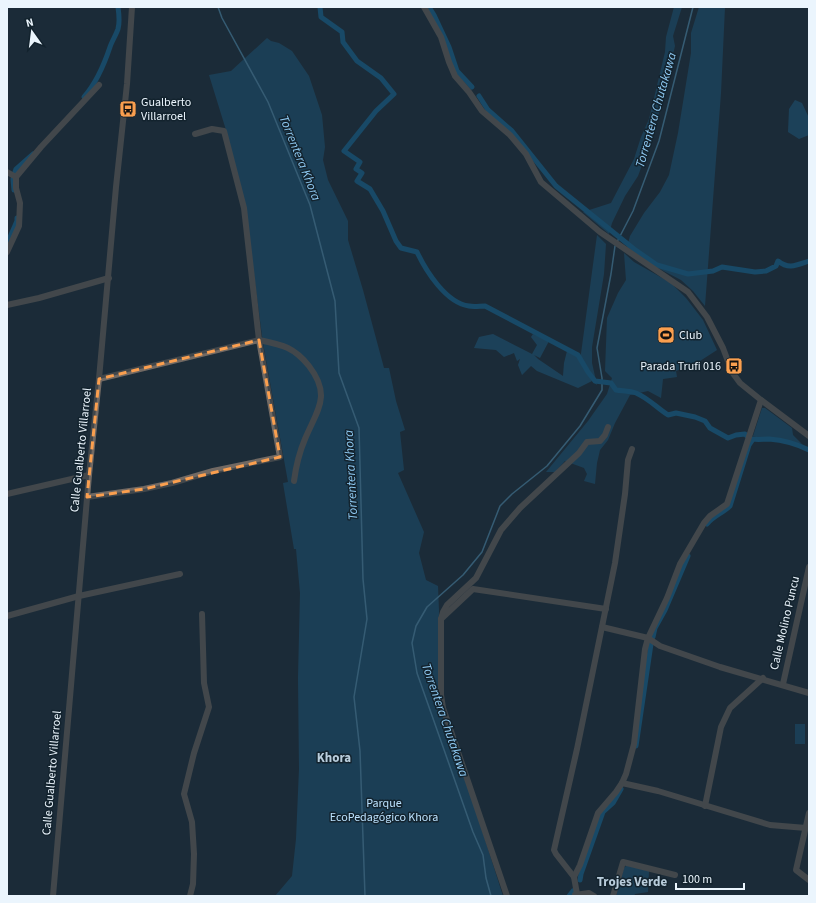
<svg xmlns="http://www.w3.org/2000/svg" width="816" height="903" viewBox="0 0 816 903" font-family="'Source Sans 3',sans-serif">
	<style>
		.green { fill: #1c5578 }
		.forest { fill: #1e5c82 }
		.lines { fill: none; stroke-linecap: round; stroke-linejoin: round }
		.stream { stroke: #5596bb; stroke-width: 1.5 }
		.canal { stroke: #156e9f; stroke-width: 5 }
		.minor { stroke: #716963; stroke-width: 6 }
		.marked { fill: none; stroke: #fa9f4f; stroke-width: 3; stroke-dasharray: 8 5; stroke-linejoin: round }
		.labels { text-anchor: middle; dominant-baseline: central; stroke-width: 3; stroke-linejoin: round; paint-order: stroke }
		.poi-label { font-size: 12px; fill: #ebf5fd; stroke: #13232e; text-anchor: start }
		.street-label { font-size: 12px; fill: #ebf5fd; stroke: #13232e }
		.park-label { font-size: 12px; fill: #bbe1fd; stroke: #13232e }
		.water-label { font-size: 13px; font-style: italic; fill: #8ec9f2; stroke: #13232e }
		.neighbourhood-label { font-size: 13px; font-weight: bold; fill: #b9cddc; stroke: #13232e }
	</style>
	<rect width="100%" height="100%" fill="#1c2c38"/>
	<g class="green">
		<polygon points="674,7 682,7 673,36 675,46 657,121 649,134 646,146 648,149 638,176 625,196 612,223 609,234 583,212 611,203 634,159 641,137 649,119 665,52 666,37"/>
		<polygon points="699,7 725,7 721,93 705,306 693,291 681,280 656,267 627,247 630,236 644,213 660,192 669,175 678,133 691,53 691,33"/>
		<polygon points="267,38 271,41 279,43 292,51 309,76 322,115 325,147 323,160 328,180 348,221 348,240 363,290 384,368 389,368 396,401 405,430 400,432 404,470 398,473 424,532 419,553 426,580 438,586 439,611 438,662 440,705 449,736 472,799 503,896 275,896 292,876 296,839 299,769 298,678 300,593 296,549 294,549 283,483 288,482 263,343 245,207 226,130 209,75 231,71"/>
		<polygon points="597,235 606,244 604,274 592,347 592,363 597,385 592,381 580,361"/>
		<polygon points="624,253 634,262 671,283 686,298 703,320 717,350 700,361 676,371 677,377 663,379 661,398 648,391 630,395 615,423 608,440 600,450 597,463 595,484 584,481 587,474 584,468 565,461 555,472 546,472 588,421 607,394 612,378 605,371 607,318 618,293 626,280"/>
		<polygon points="762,408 765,408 792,428 793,435 802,444 768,437 759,438 753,436"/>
		<rect x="795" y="724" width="10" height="20"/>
		<polygon points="626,866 629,866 649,871 648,892 635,894 634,896 616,896 624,868"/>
	</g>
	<g class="forest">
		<polygon points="795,100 802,103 809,118 809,135 799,139 788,132 789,109"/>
		<polygon points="493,334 532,354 537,345 531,337 533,334 549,341 540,358 534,355 538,359 563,376 564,363 567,351 578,357 592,381 578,388 537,371 531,366 522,375 518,365 520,359 517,361 514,353 504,357 496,350 474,348 479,337"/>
	</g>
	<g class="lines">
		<g class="stream">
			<polyline points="218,7 222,18 268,102 310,205 335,301 339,373 359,428 363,579 367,619 354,697 360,751 365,896"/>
			<polyline points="617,242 633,211 659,141 693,7"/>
			<polyline points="491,896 486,878 483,855 473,832 417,673 412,643 416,626 427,607 463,575 482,552 500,506 512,494 547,466 580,426 602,390 602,378 597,348 611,274 615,246"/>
		</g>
		<g class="canal">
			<path d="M320 7 321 17 342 32 343 42 357 61 381 78 394 94 376 111 344 151 360 162 356 169 362 173 357 181 370 189 383 211 396 241 401 248 417 252C426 271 446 303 469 306 474 307 480 306 485 306L578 355 588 372 595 381 611 383 616 390C622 391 630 391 636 393 648 398 657 408 668 415L676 413 695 417 705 421 710 428 728 438 736 435 745 434 748 437"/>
			<polyline points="429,7 434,15 449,47 457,71 472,87"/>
			<path d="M479 96 488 110 512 131 556 186 634 249 657 265 688 274 713 271 722 267 755 272 766 271 776 266 778 261C789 270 797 265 809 261"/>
			<path d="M84 97C97 82 104 65 110 47 112 41 116 35 118 29 120 22 119 14 118 7"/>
			<polyline points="15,172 16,169 33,154"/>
			<polyline points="13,179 14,190"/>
			<polyline points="7,244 17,221 17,218"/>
			<path d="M707 524C713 516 723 513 730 506L749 445 753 439C758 440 763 439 769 439 782 440 797 444 809 450"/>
			<polyline points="653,637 655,628 665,610 688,556"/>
			<polyline points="636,746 651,644"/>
			<polyline points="580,880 581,874 603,812 613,803 621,789"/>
			<polyline points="569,896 573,891"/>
		</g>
		<g class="minor">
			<polyline points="424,7 441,37 449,62 455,76 469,92 482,111 510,135 526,154 541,182 600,232 688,292 707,317 723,348 732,372 740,383 761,400 809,436"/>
			<polyline points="7,172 16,177"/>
			<polyline points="7,252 19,226 20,203 16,188 16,177 41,147 99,85"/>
			<polyline points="7,305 39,298 109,278"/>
			<path d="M99 379 259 340C283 345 294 347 309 366 332 396 317 410 305 439 299 453 296 466 294 481"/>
			<polyline points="7,494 89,475"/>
			<polyline points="87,497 144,489 172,483 213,471 280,457 259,340 244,208 224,131 212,129 195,134"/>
			<polyline points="7,616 79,596 180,574"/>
			<polyline points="441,619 473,589 606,609"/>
			<polyline points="602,627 648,638 660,646 720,667 809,693"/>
			<polyline points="783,684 809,567"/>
			<polyline points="622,783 658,791 770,825 806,828"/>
			<polyline points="705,806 721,727 730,708 763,678"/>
			<polyline points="809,813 796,870 809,880"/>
			<polyline points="574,877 556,854 554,850 577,749 615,563 625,494 628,460 632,449"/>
			<polyline points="577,894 574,877 580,865 598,813 616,792 622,783 626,774 634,744 645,649 648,638 667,598 680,564 704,523 710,516 727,504 761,400"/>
			<polyline points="575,895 589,893 594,896"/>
			<polyline points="53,896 89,475 99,379 116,187 127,84 132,7"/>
			<polyline points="190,896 193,884 194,854 192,822 184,794 194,753 209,707 204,683 202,614"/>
			<polyline points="507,896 443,708 441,695 441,619 443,612 447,605 476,578 501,530 520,508 579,453 587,442 600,441 605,435 608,427"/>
			<polyline points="613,896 623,862 675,875"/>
		</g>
	</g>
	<path d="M0 0H816V903H0ZM259 340 280 457 144 489 87 497 99 379Z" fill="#1c2c38" fill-opacity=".55" fill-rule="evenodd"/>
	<path class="marked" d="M259 340 280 457 144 489 87 497 99 379Z"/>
	<defs>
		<g id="bus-square" transform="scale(0.9)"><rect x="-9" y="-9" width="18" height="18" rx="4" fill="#fa9f4f" stroke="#13232e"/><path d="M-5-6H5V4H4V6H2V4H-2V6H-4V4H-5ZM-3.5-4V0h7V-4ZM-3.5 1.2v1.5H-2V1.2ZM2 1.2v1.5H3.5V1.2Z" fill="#111"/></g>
		<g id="stadium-square" transform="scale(0.9)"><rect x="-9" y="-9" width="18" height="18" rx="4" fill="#fa9f4f" stroke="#13232e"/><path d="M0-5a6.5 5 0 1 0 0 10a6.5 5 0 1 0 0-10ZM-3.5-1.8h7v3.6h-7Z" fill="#111"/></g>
	</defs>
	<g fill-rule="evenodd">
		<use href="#bus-square" x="128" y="109"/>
		<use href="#stadium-square" x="666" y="335"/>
		<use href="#bus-square" x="734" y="366"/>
	</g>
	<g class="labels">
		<g class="poi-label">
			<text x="141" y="102">Gualberto<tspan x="141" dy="14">Villarroel</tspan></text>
			<text x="679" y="335">Club</text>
			<text x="721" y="366" text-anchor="end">Parada Trufi 016</text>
		</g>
		<g class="street-label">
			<text transform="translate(81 450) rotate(-84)">Calle Gualberto Villarroel</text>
			<text transform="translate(785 623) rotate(-77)">Calle Molino Puncu</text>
			<text transform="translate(52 773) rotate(-85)">Calle Gualberto Villarroel</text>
		</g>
		<g class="park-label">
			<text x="384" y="803">Parque<tspan x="384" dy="14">EcoPedagógico Khora</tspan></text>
		</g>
		<g class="water-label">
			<text transform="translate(656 110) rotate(-74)">Torrentera Chutakawa</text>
			<text transform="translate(300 158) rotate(68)">Torrentera Khora</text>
			<text transform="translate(351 475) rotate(-93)">Torrentera Khora</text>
			<text transform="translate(445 720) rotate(71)">Torrentera Chutakawa</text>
		</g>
		<g class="neighbourhood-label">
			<text x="334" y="758">Khora</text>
			<text x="632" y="882">Trojes Verde</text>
		</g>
	</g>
	<rect width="816" height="903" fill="none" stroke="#ebf5fd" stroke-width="16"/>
	<g transform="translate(32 32) rotate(346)" stroke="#13232e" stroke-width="3" paint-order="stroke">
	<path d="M0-3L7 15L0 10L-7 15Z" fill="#ebf5fd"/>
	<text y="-6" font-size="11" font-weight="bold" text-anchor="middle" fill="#ebf5fd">N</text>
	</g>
	<path d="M676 883v6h68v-6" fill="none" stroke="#ebf5fd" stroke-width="2"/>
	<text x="682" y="883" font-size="12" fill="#ebf5fd" stroke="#13232e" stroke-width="3" paint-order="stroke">100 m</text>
</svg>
